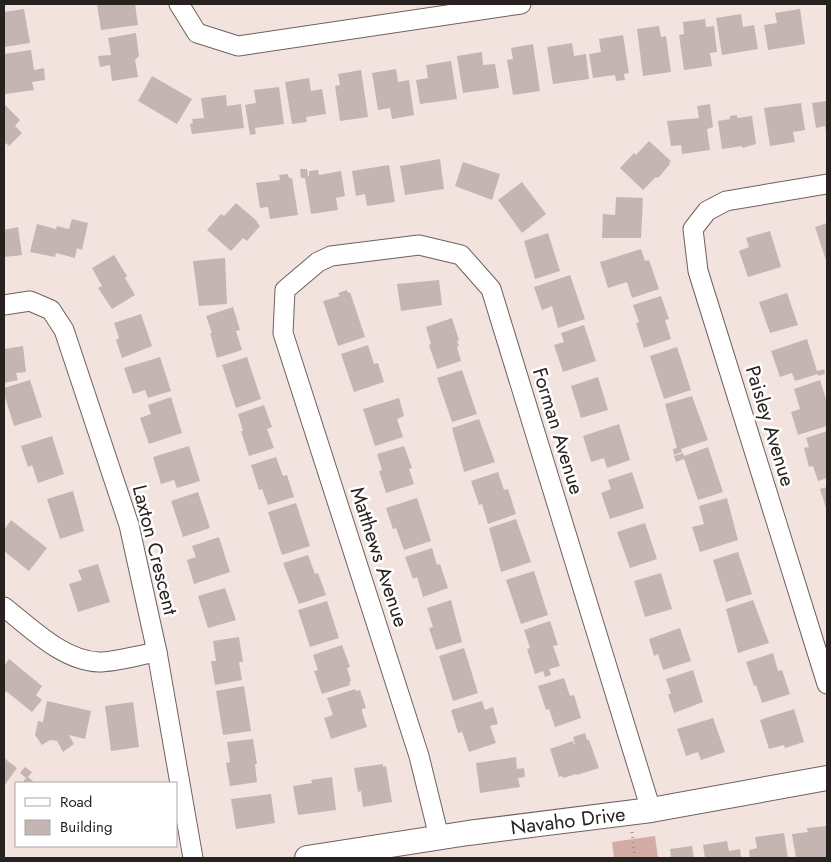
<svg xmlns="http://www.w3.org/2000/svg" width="831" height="862" viewBox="0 0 831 862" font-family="Jost,sans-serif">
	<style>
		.green { fill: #d3ada5 }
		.building { fill: #c5b5b2 }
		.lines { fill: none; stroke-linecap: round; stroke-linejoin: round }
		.minor-casing { stroke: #6f615e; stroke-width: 21 }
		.tertiary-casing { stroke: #6f615e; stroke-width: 26 }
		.path { stroke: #9c918e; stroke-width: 3; stroke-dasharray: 1 4; stroke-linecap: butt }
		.minor { stroke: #fff; stroke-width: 19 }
		.tertiary { stroke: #fff; stroke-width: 24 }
		.labels { text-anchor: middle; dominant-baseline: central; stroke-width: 5; stroke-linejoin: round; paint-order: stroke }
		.street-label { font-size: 20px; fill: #272220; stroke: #fff }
	</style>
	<rect width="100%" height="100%" fill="#f3e3df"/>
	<polygon class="green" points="655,836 658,858 614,858 612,842"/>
	<g class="building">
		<polygon points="97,4 135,4 138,25 101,30"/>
		<polygon points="24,9 30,43 4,47 4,12"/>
		<polygon points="800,9 805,44 768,50 764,25 777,23 775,13"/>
		<polygon points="741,14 743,27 754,25 758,49 722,55 716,18"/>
		<polygon points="705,19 706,27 714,26 717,52 710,53 712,66 684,70 679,35 684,34 683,22"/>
		<polygon points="659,26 661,37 666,36 671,72 643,76 637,29"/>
		<polygon points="136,33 139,56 135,60 138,77 112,81 110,65 100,67 98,56 111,55 108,38"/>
		<polygon points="623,35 629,73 624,74 625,80 616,81 615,75 593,78 589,54 601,52 599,39"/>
		<polygon points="572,43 574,56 586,54 589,79 553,84 547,47"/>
		<polygon points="533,44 540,91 513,95 507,60 513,59 511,48"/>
		<polygon points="31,50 34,70 44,68 45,80 32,82 34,90 5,94 4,54"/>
		<polygon points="482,52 483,65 495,64 499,88 463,93 457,56"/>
		<polygon points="451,61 457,99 420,104 416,80 428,78 426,65"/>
		<polygon points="396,69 398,82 409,80 414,115 392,119 390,108 378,110 372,73"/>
		<polygon points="361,70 368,117 340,121 335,86 340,85 338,74"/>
		<polygon points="152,76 192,99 177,124 138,101"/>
		<polygon points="309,78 311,91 322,89 326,114 306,117 307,122 292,124 285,82"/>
		<polygon points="279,87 284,124 255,128 256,134 250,135 245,105 256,103 254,90"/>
		<polygon points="226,95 227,106 241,104 244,128 192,134 190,124 193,123 192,119 204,118 201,98"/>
		<polygon points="827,101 827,133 826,133 825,126 816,128 812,103"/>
		<polygon points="801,103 805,130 793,132 795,142 770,146 764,108"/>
		<polygon points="4,104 20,120 15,126 22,133 9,146 6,143 4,146"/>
		<polygon points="710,104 713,127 707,129 710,150 682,154 681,145 671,146 667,121 699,118 697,106"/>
		<polygon points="737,115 737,118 752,116 756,144 742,148 742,146 722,149 718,121 730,119 730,116"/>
		<polygon points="649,141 671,161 669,162 670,164 658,178 656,177 643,190 620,168 634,153 636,155"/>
		<polygon points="440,159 444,189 405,195 400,166"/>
		<polygon points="463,162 500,174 492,200 455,186"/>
		<polygon points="389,165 395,202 367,206 365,194 356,196 352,171"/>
		<polygon points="300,169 307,169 308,176 309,176 309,171 318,170 319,175 341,171 345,196 336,198 338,210 311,214 305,178 301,178"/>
		<polygon points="288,174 289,178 292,178 298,215 270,219 268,207 260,208 256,183 280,180 279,175"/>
		<polygon points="522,182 546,214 522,233 498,200"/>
		<polygon points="616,197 643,198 641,238 602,238 603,214 615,215"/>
		<polygon points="236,203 258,222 257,223 260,226 247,241 243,238 231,251 207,230 221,214 224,216"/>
		<polygon points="72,219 88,223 82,250 77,248 75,258 56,253 55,257 30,252 37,224 56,229 57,226 69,229"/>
		<polygon points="827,223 827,263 815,227"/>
		<polygon points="18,227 22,255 4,257 4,230"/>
		<polygon points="770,231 781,267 748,277 739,251 749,247 746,238"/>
		<polygon points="548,233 560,271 535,279 524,241"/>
		<polygon points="641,249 645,261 649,260 659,289 632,298 627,282 608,288 600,262"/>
		<polygon points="114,255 127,276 125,278 135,295 112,309 98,288 102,286 92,268"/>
		<polygon points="225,258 227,304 199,306 193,261"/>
		<polygon points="570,275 585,319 558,328 552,306 542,310 534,287"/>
		<polygon points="439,280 442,305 401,311 397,284"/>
		<polygon points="347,290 348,293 350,292 365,337 338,346 323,301 340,296 338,293"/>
		<polygon points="787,293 798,325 770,333 759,302"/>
		<polygon points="661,296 669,319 665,320 671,339 644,348 636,323 639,322 633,305"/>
		<polygon points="233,307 240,330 236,331 242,350 217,358 210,333 212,333 206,316"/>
		<polygon points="141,314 152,346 122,358 116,340 119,338 114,323"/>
		<polygon points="452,318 459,340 457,341 459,346 457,347 461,361 437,369 429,345 431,344 426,327"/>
		<polygon points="584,325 596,361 563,372 554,345 564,342 561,333"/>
		<polygon points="807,339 817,371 824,369 825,374 818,376 818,374 795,381 792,373 780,377 771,351"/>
		<polygon points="368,345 374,364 378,363 384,382 354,392 341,354"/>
		<polygon points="23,346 26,372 16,373 18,380 4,383 4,349"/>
		<polygon points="677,347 691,390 664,399 650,356"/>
		<polygon points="160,357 171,391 148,398 145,390 133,394 124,368"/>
		<polygon points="247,357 261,399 236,408 222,365"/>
		<polygon points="462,370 477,414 452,422 437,378"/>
		<polygon points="598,377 608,410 581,418 571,386"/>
		<polygon points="30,380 42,417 14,426 4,394 4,388"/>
		<polygon points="820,380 827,402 827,426 798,435 791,412 800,409 794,389"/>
		<polygon points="692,396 708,440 681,449 682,452 674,455 673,449 677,448 665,404"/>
		<polygon points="171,397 182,433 149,444 140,418 151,414 148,405"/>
		<polygon points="399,398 404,416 397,419 403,437 375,446 363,409"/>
		<polygon points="264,405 272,427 267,429 274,448 249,456 241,431 243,431 238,414"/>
		<polygon points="479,419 495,462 464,472 452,428"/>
		<polygon points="619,424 630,460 607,468 604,458 591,462 583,436"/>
		<polygon points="827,431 827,478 818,481 813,466 809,467 804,448 809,447 806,438"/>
		<polygon points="52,436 64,474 38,483 32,465 28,467 21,446"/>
		<polygon points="189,446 200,481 177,488 174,480 161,484 153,457"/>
		<polygon points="404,446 412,468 409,469 414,484 386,493 379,471 382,470 377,454"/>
		<polygon points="708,447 723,492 698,500 684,459 676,462 674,456 683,453 684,456"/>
		<polygon points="276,457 283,476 287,475 294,497 268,505 262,489 259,490 251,465"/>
		<polygon points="498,472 504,490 508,489 516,514 488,524 482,504 479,505 471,481"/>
		<polygon points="632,472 644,508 610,519 601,493 611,489 608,480"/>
		<polygon points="827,487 827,511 820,489"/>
		<polygon points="73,491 84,531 60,539 47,499"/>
		<polygon points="198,492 210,528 183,537 171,501"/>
		<polygon points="417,498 431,541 404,550 396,528 393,529 386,508"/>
		<polygon points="727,498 738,540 700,552 692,527 704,524 699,506"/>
		<polygon points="296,503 310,546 282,555 268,512"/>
		<polygon points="516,519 531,562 501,572 489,528"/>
		<polygon points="11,520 47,548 29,571 4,551 4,530"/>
		<polygon points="645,523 657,559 630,568 617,532"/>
		<polygon points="219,537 230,572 194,584 187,560 196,557 192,546"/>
		<polygon points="432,548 437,565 440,564 448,588 423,597 417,577 413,579 405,557"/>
		<polygon points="738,552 752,594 726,602 713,560"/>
		<polygon points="308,555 315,574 318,573 326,595 299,604 283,563"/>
		<polygon points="98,564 110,602 78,612 69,584 82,580 78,570"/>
		<polygon points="534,571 548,615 521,624 506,580"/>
		<polygon points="661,573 672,609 645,617 634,581"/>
		<polygon points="225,588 236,620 208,628 198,596"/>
		<polygon points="451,600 462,642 436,650 429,628 433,627 427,608"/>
		<polygon points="753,600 769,643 738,653 726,609"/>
		<polygon points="327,601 339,638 310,647 298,610"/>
		<polygon points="550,621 558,645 553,646 560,666 549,669 551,675 545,677 543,671 535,674 527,649 530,648 524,630"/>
		<polygon points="680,628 691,661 663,670 658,654 654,656 649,639"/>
		<polygon points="239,637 243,662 239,662 242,680 215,685 211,661 216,661 213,641"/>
		<polygon points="342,645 350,667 347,668 351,681 349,682 350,685 322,694 314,671 318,670 313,655"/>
		<polygon points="464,648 478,693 453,701 439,656"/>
		<polygon points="773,653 778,671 782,670 790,694 762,703 756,685 754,686 746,662"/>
		<polygon points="9,659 42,686 36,695 42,700 32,712 6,691 4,694 4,666"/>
		<polygon points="693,670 703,702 674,713 668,694 671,694 666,679"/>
		<polygon points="564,678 570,696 574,695 581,718 555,727 549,709 546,710 538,686"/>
		<polygon points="244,686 251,731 223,735 216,691"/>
		<polygon points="355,689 356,691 360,690 366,708 362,709 362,712 367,727 331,739 324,718 333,715 327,698"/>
		<polygon points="47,701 91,711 85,739 69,735 74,744 63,752 57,741 50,740 42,745 35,735 38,721 43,722"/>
		<polygon points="482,701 485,710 493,707 498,724 490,726 496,743 469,752 462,732 458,733 451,710"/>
		<polygon points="133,702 139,747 111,751 105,706"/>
		<polygon points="794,709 804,742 785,748 784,745 769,749 760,720"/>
		<polygon points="713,718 725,752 701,760 698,752 686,756 677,729"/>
		<polygon points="585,733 587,740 589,740 599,768 577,775 576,774 563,778 562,776 559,777 550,749 573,741 574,745 575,744 573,737"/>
		<polygon points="253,739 257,764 255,764 257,782 230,786 226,763 230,762 227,742"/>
		<polygon points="516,757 517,769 524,768 525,777 518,778 520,787 480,793 476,763"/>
		<polygon points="4,758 17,768 4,786"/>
		<polygon points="383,764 383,767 386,766 392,802 363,807 361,791 358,792 354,768"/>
		<polygon points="25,767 32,772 28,777 35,783 22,783 26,778 20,773"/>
		<polygon points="332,777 336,810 298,815 293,786 312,783 311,780"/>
		<polygon points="271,794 275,823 236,829 231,799"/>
		<polygon points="827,826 827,858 796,858 792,834 808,832 807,828"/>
		<polygon points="784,833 788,858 750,858 749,850 757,848 755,837"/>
		<polygon points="727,841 729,851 740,849 741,858 705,858 703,845"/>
		<polygon points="692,846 694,858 671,858 670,849"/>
	</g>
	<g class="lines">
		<g class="minor-casing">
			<g id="minor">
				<polyline points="179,4 197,33 238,46 521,4"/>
				<polyline points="827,184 726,201 707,211 693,229 698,271 827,684"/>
				<polyline points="4,305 30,301 51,310 64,330 129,525 157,652 193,858"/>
				<path d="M4 607C31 628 63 661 99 662 116 662 139 655 157 652"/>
				<polyline points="439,837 419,756 283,333 285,290 318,262 331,256 419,245 461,255 491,289 651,810"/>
			</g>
		</g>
		<g class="tertiary-casing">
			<polyline id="tertiary" points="307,858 468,833 651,810 827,778"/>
		</g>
		<polyline class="path" points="632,832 635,858"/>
		<use href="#minor" class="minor"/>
		<use href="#tertiary" class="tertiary"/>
	</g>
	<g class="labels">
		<g class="street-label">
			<text transform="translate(770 426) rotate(73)">Paisley Avenue</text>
			<text transform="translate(558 431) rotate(73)">Forman Avenue</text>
			<text transform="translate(155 550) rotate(76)">Laxton Crescent</text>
			<text transform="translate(379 557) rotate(72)">Matthews Avenue</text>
			<text transform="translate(568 821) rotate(-7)">Navaho Drive</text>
		</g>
	</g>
	<rect width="831" height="862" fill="none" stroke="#272220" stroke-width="10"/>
	<rect x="15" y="782" width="162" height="65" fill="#ffffff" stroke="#a9a7a6"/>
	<rect x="25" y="798" width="25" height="8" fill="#ffffff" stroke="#a9a7a6"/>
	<text x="60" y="807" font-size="15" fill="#272220">Road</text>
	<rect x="25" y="820" width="25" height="15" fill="#c5b5b2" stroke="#a9a7a6"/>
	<text x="60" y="832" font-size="15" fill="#272220">Building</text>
</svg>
